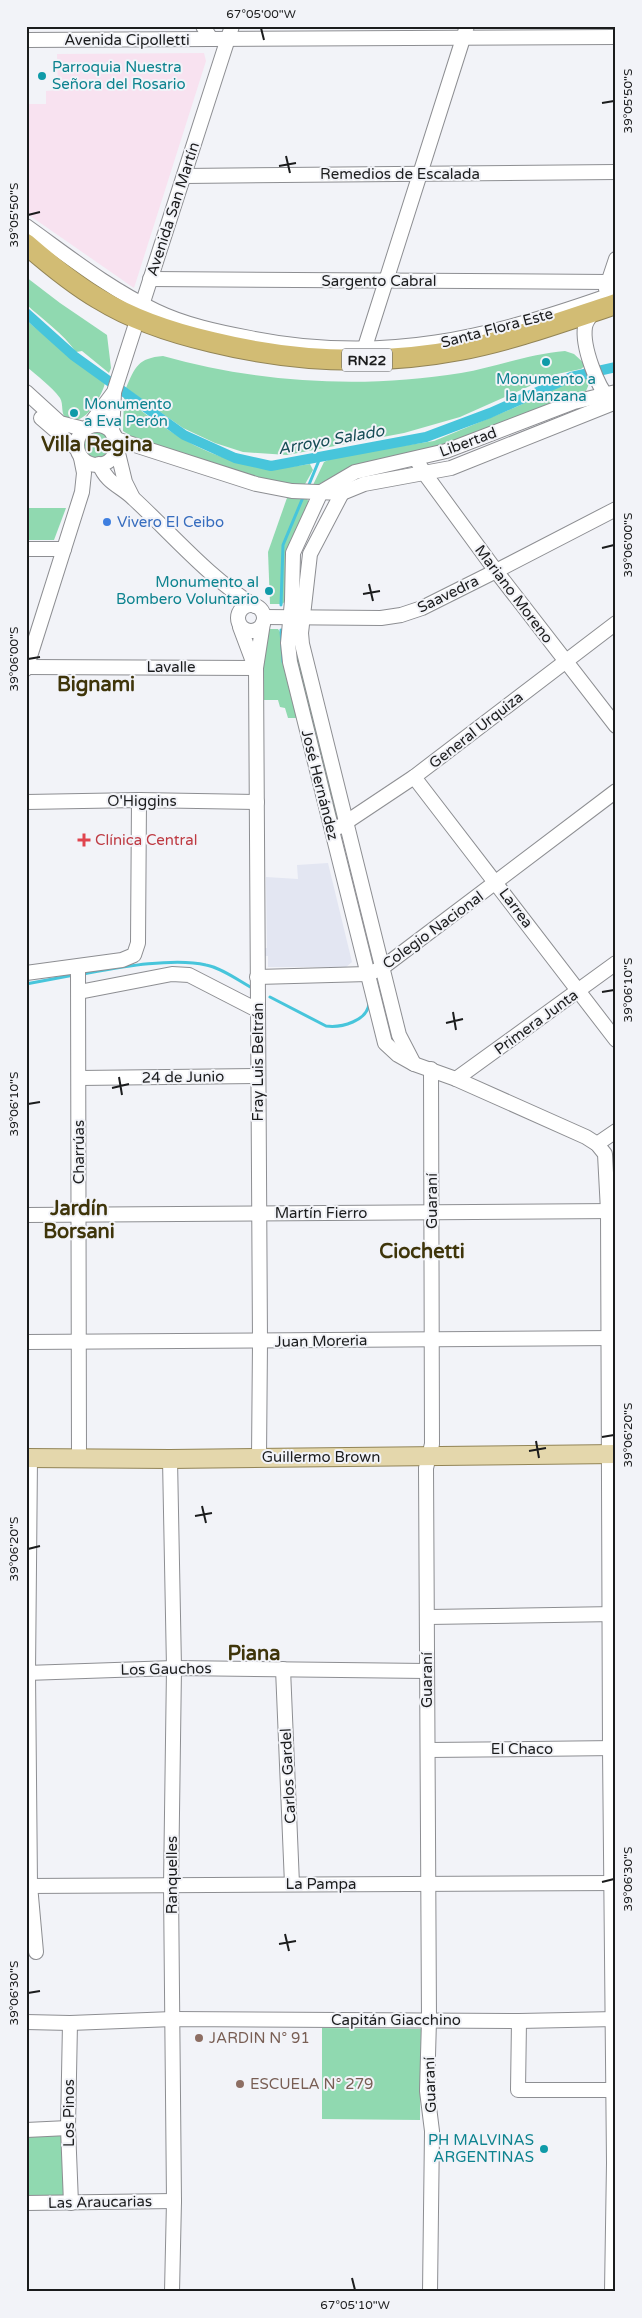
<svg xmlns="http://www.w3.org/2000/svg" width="642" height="2318" viewBox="0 0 642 2318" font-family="'Varela Round',sans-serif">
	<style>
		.built { fill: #e3e6f2 }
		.education { fill: #f8e2f0 }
		.green { fill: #90d9b0 }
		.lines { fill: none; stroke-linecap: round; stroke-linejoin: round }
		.stream { stroke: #47c5db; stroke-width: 3 }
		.canal { stroke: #47c5db; stroke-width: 10 }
		.minor-casing { stroke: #8d8e92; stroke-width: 16 }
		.major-casing { stroke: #928456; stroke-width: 20 }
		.highway-casing { stroke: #928456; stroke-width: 22 }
		.minor { stroke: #fff; stroke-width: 14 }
		.major { stroke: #e4d7ac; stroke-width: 18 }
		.highway { stroke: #d2bc74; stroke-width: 20 }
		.ticks { fill: none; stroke: #1b1c1d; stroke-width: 2 }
		.culture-dot { fill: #0f9aa8; stroke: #f2f3f8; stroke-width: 2 }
		.shop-dot { fill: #3f7fe0; stroke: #f2f3f8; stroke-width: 2 }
		.health-dot { fill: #e0444e; stroke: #f2f3f8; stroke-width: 2 }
		.education-dot { fill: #8d6e63; stroke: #f2f3f8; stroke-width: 2 }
		.labels { text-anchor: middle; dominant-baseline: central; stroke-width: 4; stroke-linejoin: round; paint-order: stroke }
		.shield { fill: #f2f3f8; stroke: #5c5c5f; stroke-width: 1 }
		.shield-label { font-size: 14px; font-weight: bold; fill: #1b1c1d }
		.street-label { font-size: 15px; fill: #1b1c1d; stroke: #f2f3f8 }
		.culture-label { font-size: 15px; fill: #0d838f; stroke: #f2f3f8; text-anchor: start }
		.shop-label { font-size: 15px; fill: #366cbe; stroke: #f2f3f8; text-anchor: start }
		.health-label { font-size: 15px; fill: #be3a42; stroke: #f2f3f8; text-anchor: start }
		.education-label { font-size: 15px; fill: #785e54; stroke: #f2f3f8; text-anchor: start }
		.water-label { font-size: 16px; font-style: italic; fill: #174d56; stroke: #f2f3f8 }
		.district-label { font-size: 20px; font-weight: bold; fill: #3f350a; stroke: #f2f3f8 }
		.neatline { fill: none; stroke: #1b1c1d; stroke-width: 2 }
		.ticks-label { font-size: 12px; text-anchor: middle; fill: #1b1c1d }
	</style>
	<rect width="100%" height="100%" fill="#f2f3f8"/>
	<polygon class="built" points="328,863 352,962 346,967 268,967 268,956 265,956 265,948 267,948 266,877 298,879 297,865"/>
	<polygon class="education" points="204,53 206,61 134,288 26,213 26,104 46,104 46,91 58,90 57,54"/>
	<g class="green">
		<path d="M26 277 60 303 107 335 111 368 109 373 82 351 76 352C63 333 43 320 26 304Z"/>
		<path d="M26 320 80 365 105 383C102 396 84 428 67 419 60 415 64 404 60 398 51 386 37 376 26 366Z"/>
		<path d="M565 351 574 354 586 365 581 369 557 374 460 417 404 433 287 455 243 452 215 443 183 428 126 388C135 367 138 358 163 356 258 383 363 389 461 373 495 367 529 354 565 351Z"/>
		<polygon points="587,378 589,384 586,391 580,395 445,447 346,471 319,484 313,485 324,462 336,456 434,441 516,407 558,387"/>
		<path d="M124 397C177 441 238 478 310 464L313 470 304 486H280L137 440 123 431Z"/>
		<circle cx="97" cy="445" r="14"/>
		<polygon points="288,495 306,496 309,503 286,601 282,604 270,604 268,552"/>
		<polygon points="26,508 66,508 54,540 26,540"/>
		<polygon points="267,629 278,629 282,635 282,655 297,718 288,718 285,708 280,707 278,700 263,700 264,633"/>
		<polygon points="298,648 341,820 335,821 292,650"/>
		<polygon points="322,2028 421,2029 420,2120 322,2119"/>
		<polygon points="26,2132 68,2132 69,2196 26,2197"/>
	</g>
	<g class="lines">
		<g class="stream">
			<polyline points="308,487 320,458"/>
			<polyline points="281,605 283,545 304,495"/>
			<polyline points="281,630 283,662"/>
			<path d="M82 974C116 968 173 957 206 965 222 968 239 981 254 989"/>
			<polyline points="26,984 74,975"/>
			<path d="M270 997 326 1026C341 1028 368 1021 369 1003"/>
		</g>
		<polyline class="canal" points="26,313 74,356 184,435 235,458 271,466 426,437 490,413 571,377 616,367"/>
		<g class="minor-casing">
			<g id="minor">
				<polyline points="203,26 211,39"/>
				<polyline points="26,40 616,37"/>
				<polyline points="184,176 616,172"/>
				<path d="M26 226C68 256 109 289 156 311 185 325 218 332 250 338 385 365 489 338 616 293"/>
				<polyline points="150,279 608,282"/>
				<polyline points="606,289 616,259"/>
				<path d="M595 310C591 316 586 320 585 327 582 346 597 387 610 400"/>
				<polyline points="364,350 467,26"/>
				<polyline points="26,392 60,423 84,429"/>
				<polyline points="41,418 77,449"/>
				<circle cx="97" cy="445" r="20"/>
				<polyline points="88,427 114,392 232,26"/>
				<polyline points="112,433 114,393"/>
				<polyline points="116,439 256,484 292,491 342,493 364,484 451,468 616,402"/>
				<polyline points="116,445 125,482 132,496"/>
				<polyline points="416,459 425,474 496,571 616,726"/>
				<path d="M99 464C108 485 120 485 134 499 174 536 209 578 255 606"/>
				<polyline points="321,492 293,553 292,601 288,643 290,662 385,1043 398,1055 414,1064 456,1079 586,1137 597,1144 605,1154 608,1211 610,1749 614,2163 612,2292"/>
				<polyline points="321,492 355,472 446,451 574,402 616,392"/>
				<polyline points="342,493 310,554 301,633 302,644 399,1035 414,1064"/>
				<polyline points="26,549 64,549"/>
				<circle cx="251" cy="618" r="13"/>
				<polyline points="264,617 381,618 401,615 422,608 496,571 616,509"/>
				<polyline points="240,627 255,667"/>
				<polyline points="26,667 256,668"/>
				<polyline points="26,669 82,492 84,473 81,458"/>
				<polyline points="414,777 616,1040"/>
				<polyline points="26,802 139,800 257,802"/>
				<polyline points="339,827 414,777 616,623"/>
				<polyline points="78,967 79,1457"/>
				<polyline points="26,973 122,960 134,955 138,943 139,800"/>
				<polyline points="257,977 368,974 382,968 616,791"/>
				<polyline points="79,992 172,974 189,975 257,1010"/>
				<polyline points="79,1078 258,1076"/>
				<polyline points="456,1079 616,963"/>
				<polyline points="597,1144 616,1131"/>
				<polyline points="26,1215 615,1211"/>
				<polyline points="26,1342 616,1338"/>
				<polyline points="259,1457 260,1342 256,668 263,623"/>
				<polyline points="30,1458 28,1673 30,1885 36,1952"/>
				<polyline points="170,1459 174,1668 171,1886 174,2201 172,2292"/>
				<polyline points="428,1617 616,1614"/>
				<polyline points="283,1669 292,1884"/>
				<polyline points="26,1673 174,1668 427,1671"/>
				<polyline points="428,1750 616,1748"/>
				<polyline points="26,1886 616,1883"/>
				<polyline points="519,2021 518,2090 613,2090"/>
				<polyline points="26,2022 70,2023 173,2019 519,2021 616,2019"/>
				<polyline points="70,2023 68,2128 71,2203"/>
				<polyline points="26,2130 68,2128"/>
				<polyline points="26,2203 174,2201"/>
				<polyline points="430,2292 432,2131 427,2091 429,2020 426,1468 432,1444 431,1069"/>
			</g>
		</g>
		<g class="major-casing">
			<polyline id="major" points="26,1458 170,1459 616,1454"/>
		</g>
		<g class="highway-casing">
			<path id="highway" d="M26 244C49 264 73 284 99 299 133 320 173 333 212 342 294 362 376 366 460 350 513 340 564 321 616 304"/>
		</g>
		<use href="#minor" class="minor"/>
		<use href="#major" class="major"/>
		<use href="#highway" class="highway"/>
	</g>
	<path class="ticks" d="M261 28 264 40M602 103 614 101M286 156 290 173M279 166 296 163M28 215 40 212M602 548 614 545M369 584 373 601M363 594 380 591M28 659 40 657M602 992 614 990M453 1012 456 1030M446 1023 463 1019M119 1077 122 1095M112 1088 129 1084M28 1104 40 1102M602 1437 614 1435M536 1441 539 1458M529 1451 546 1448M202 1506 206 1523M195 1516 212 1513M28 1549 40 1546M602 1882 614 1879M285 1934 289 1951M279 1944 296 1941M28 1993 40 1991M352 2278 355 2290"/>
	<g class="culture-dot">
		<circle cx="42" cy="76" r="5"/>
		<circle cx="546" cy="362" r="5"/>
		<circle cx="74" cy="413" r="5"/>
		<circle cx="269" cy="591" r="5"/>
		<circle cx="544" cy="2149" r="5"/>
	</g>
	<circle class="shop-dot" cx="107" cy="522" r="5"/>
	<path class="health-dot" d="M81.5 832.5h5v5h5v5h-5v5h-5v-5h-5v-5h5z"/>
	<g class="education-dot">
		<circle cx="199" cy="2038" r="5"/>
		<circle cx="240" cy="2084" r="5"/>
	</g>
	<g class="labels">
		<rect class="shield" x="342" y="348.5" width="50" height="23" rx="4"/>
		<g class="shield-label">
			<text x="367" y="360">RN22</text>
		</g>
		<g class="street-label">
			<text x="127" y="40">Avenida Cipolletti</text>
			<text x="400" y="174">Remedios de Escalada</text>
			<text transform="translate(173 209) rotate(-72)">Avenida San Martín</text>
			<text x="379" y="281">Sargento Cabral</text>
			<text transform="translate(497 328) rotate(-15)">Santa Flora Este</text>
			<text transform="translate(468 442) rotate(-20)">Libertad</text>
			<text transform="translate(448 594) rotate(-26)">Saavedra</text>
			<text transform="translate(514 594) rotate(53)">Mariano Moreno</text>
			<text x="171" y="667">Lavalle</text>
			<text transform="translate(476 730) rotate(-38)">General Urquiza</text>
			<text transform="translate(320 785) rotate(76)">José Hernández</text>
			<text x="142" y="801">O'Higgins</text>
			<text transform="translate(516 908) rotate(53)">Larrea</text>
			<text transform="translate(433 930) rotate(-36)">Colegio Nacional</text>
			<text transform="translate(536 1022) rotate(-36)">Primera Junta</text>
			<text transform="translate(258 1062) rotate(-90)">Fray Luis Beltrán</text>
			<text transform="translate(183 1077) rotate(-1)">24 de Junio</text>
			<text transform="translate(79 1152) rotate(-90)">Charrúas</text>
			<text transform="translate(432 1201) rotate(-90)">Guaraní</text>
			<text x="321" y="1213">Martín Fierro</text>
			<text transform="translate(321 1341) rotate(-1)">Juan Moreria</text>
			<text x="321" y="1457">Guillermo Brown</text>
			<text transform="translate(166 1669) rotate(-1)">Los Gauchos</text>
			<text transform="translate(427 1680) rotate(-90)">Guaraní</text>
			<text x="522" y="1749">El Chaco</text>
			<text transform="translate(288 1776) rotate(-93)">Carlos Gardel</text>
			<text transform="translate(172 1875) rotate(-90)">Ranquelles</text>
			<text x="321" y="1884">La Pampa</text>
			<text x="396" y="2020">Capitán Giacchino</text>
			<text transform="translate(430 2085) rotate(-92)">Guaraní</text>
			<text transform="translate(69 2113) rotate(-90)">Los Pinos</text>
			<text transform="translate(100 2202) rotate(-1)">Las Araucarias</text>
		</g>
		<g class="culture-label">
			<text x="52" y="67">Parroquia Nuestra<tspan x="52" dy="17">Señora del Rosario</tspan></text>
			<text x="546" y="379" text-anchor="middle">Monumento a<tspan x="546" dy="17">la Manzana</tspan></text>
			<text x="84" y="404">Monumento<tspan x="84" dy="17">a Eva Perón</tspan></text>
			<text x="259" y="582" text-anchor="end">Monumento al<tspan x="259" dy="17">Bombero Voluntario</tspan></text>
			<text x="534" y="2140" text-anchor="end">PH MALVINAS<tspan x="534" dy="17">ARGENTINAS</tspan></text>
		</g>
		<g class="shop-label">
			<text x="117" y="522">Vivero El Ceibo</text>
		</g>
		<g class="health-label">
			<text x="95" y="840">Clínica Central</text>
		</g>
		<g class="education-label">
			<text x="209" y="2038">JARDIN N° 91</text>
			<text x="250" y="2084">ESCUELA N° 279</text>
		</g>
		<g class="water-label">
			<text transform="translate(331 440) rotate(-10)">Arroyo Salado</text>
		</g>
		<g class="district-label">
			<text x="97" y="445">Villa Regina</text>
			<text x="96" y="685">Bignami</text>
			<text x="79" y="1209">Jardín<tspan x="79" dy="23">Borsani</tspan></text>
			<text x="422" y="1252">Ciochetti</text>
			<text x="254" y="1654">Piana</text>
		</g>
	</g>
	<rect width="642" height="2318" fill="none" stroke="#f2f3f8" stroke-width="55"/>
	<rect x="28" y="28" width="586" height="2262" class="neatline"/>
	<g class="ticks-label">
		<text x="261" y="18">67°05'00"W</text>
		<text transform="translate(628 101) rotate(-90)" y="4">39°05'50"S</text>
		<text transform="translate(14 215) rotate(-90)" y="4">39°05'50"S</text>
		<text transform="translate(628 545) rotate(-90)" y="4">39°06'00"S</text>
		<text transform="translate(14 659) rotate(-90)" y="4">39°06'00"S</text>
		<text transform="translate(628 990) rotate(-90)" y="4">39°06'10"S</text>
		<text transform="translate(14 1104) rotate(-90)" y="4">39°06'10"S</text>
		<text transform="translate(628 1435) rotate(-90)" y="4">39°06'20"S</text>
		<text transform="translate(14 1549) rotate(-90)" y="4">39°06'20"S</text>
		<text transform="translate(628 1879) rotate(-90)" y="4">39°06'30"S</text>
		<text transform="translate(14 1993) rotate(-90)" y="4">39°06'30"S</text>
		<text x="355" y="2309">67°05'10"W</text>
	</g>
</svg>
